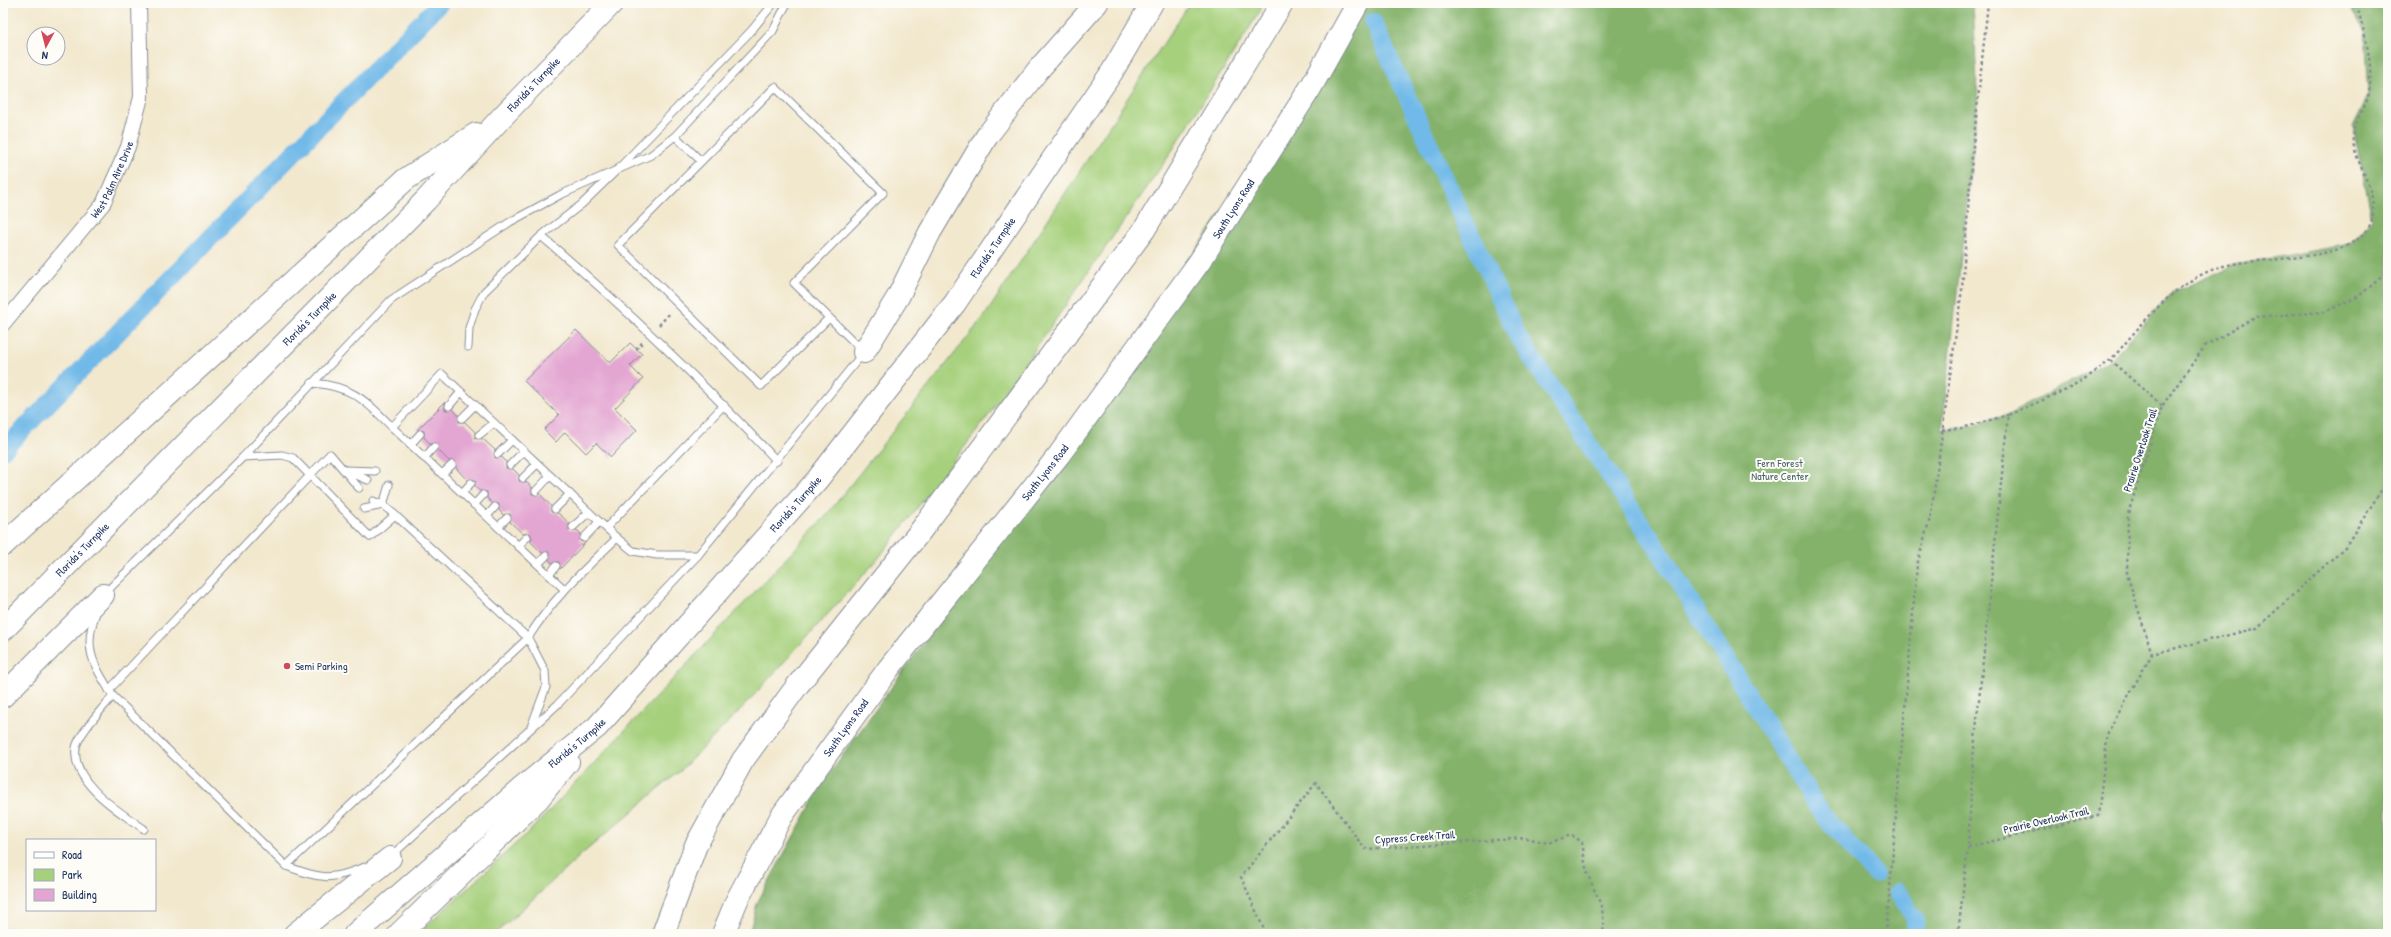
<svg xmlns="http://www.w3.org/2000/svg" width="2391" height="937" viewBox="0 0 2391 937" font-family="'Patrick Hand',sans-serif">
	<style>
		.green { fill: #a6d07b; stroke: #60806c }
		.forest { fill: #84b26b; stroke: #507064 }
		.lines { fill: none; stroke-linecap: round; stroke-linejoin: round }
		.canal { stroke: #71b9e8; stroke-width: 18 }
		.building { fill: #e3a5d2 }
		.lane-casing { stroke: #868c96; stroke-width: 9 }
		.street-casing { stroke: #868c96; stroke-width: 16 }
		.primary-casing { stroke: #868c96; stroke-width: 24 }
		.highway-casing { stroke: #868c96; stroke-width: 24 }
		.path { stroke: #868c96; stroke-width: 2.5; stroke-dasharray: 3 3; stroke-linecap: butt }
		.lane { stroke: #fff; stroke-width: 7 }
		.street { stroke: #fff; stroke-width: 14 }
		.primary { stroke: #fff; stroke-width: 22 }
		.highway { stroke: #fff; stroke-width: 22 }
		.poi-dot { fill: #d1495b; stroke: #fdfcf7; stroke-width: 1.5 }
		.labels { text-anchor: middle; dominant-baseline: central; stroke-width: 4; stroke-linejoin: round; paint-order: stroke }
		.street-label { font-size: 11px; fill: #1b2f5e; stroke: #fdfcf7 }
		.park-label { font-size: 11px; fill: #455f67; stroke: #fdfcf7 }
		.poi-label { font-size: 11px; fill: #1b2f5e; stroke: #fdfcf7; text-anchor: start }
	</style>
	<rect width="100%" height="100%" fill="#fdfcf7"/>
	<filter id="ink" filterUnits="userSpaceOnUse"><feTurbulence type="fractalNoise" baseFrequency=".025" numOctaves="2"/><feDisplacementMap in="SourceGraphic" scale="8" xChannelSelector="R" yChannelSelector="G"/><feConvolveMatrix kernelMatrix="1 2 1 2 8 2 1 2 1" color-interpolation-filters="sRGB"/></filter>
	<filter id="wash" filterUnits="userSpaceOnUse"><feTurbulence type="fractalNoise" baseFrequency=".012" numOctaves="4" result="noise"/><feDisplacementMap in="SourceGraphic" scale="16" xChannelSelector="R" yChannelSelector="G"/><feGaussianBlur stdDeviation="0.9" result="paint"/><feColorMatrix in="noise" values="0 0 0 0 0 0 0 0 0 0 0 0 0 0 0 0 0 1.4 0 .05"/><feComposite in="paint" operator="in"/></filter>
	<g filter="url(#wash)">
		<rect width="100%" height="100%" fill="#f2e8ce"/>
		<polygon class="green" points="1190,3 1255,3 1262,8 1168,157 1047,332 986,419 877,560 746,704 681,770 582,854 495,934 418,934 537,824 825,517 986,314"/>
		<polygon class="forest" points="1362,3 1973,3 1978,103 1942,430 1962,428 2008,415 2110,360 2172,293 2234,265 2350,244 2372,218 2353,127 2369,94 2365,32 2348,3 2388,3 2388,934 749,934 757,903 824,781 1059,455"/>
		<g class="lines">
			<g class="canal">
				<polyline points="1373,22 1518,337 1658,549 1821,813 1875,874"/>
				<polyline points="3,450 440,3"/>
				<polyline points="1897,892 1915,918 1915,934"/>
			</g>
		</g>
		<g id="blocks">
			<g class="building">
				<polygon points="576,330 610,363 630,343 642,354 630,366 643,379 615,408 637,430 611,457 596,443 586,453 565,432 556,442 544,430 559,415 524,381"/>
				<polygon points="445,402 445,410 453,409 458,415 459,422 465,422 475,432 475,438 483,439 495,450 495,458 502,457 506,462 506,468 513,469 519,475 519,481 526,482 532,487 532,494 540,494 551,506 551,512 558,513 569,523 569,530 577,530 581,534 580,541 586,542 560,569 559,562 552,563 549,560 549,552 542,553 530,541 532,538 530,533 523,534 510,522 510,514 503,515 499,510 499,504 492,503 487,498 487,492 480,491 475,486 475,480 467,480 456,468 455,461 449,461 438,450 438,444 430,444 424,437 424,431 417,430"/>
			</g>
		</g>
	</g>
	<g filter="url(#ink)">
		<use href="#blocks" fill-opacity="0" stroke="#868c96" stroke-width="1"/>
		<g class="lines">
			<g class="lane-casing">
				<g id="lane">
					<polyline points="675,136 701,161"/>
					<path d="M541 236C624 306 702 382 777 461"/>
					<polyline points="468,347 469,328 475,309 484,292 541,236 582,204 617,170 651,155 675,136 773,31 787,3"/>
					<path d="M312 383C352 386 365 400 392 427"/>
					<polyline points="449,406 461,392"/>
					<polyline points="462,418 475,405"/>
					<polyline points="479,435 494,423"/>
					<polyline points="410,445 420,434"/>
					<polyline points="498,454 512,440"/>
					<polyline points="243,457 282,455 293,458 370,537 395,515"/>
					<polyline points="424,458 434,447"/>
					<polyline points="510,465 524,451"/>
					<polyline points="345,470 375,471"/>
					<polyline points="349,472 368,480"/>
					<polyline points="442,474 452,465"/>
					<polyline points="523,478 537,464"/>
					<polyline points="536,491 550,476"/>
					<polyline points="462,493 471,483"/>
					<polyline points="373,501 383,505 395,515 528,638 545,671 546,687 531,727"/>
					<polyline points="383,505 389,485"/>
					<polyline points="474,505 483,495"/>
					<polyline points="364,509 383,505"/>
					<polyline points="555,509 570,494"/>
					<polyline points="487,516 495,507"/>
					<polyline points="498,527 507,518"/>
					<polyline points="573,527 589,512"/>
					<polyline points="584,538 599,522"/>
					<polyline points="617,538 633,551 657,555 698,555"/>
					<polyline points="518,546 527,537"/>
					<polyline points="538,564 546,556"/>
					<polyline points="549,575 556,566"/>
					<polyline points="564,589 392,427 442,374 606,528"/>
					<polyline points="104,594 243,457 391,300 510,222 560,195 617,170 751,31 774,3"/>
					<path d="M96 613C82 649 94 665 113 696L286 866C322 879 329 881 365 867"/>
					<polyline points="109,690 330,454 359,488"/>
					<path d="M113 696C104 706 77 736 76 748 71 783 120 812 144 829"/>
					<polyline points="391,856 558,704 698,555 864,352 794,283 883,193 775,87 618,245 761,386 829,318"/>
					<path d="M286 866 528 638C552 599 584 570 617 538L606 528 724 405"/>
				</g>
			</g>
			<g class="street-casing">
				<g id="street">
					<path id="s1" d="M3 324 103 204 128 147 141 97 139 3"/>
				</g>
			</g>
			<g class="primary-casing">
				<g id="primary">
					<polyline points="663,934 696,845 743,760 797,686 919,533 1144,230 1282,3"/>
					<path id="s2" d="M723 934 737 900 781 817 889 668 1059 455 1200 261 1311 87 1358 3"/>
				</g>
			</g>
			<g class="highway-casing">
				<g id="highway">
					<polyline points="864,352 898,297 930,232 987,136 1038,70 1097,3"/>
					<polyline points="3,545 406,179 476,134"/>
					<path id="s3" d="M3 630 426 200 502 117 612 3"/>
					<polyline points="3,696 103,595"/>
					<polyline points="295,934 390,858"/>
					<path id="s4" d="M355 934 522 788 597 727 817 480 955 303 1112 72 1152 3"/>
					<polyline points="399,934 538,799 568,762"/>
				</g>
			</g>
			<g class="path">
				<polyline points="2372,3 2388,7"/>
				<polyline points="659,325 670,313"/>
				<polyline points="636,349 643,342"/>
				<polyline points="2110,360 2162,406"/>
				<polyline points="1942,430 1962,428 2008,415"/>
				<polyline points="2152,654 2127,574 2128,514 2162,406 2205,346 2255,317 2324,312 2359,296 2385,274 2388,269"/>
				<polyline points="1968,847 2098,816 2108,732 2152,654 2257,628 2345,547 2388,480"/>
				<path d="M1266 934 1241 877 1316 783 1365 849 1526 838 1548 843 1571 835 1582 842C1584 852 1584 862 1587 871 1595 897 1606 903 1603 934"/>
				<polyline points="1886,934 1917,565 1931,514 1962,289 1972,156 1988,3"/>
				<path d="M1958 934 1968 847 1973 759 2008 415C2043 400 2080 386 2109 361 2118 353 2125 343 2133 334 2158 306 2183 279 2220 267 2260 255 2341 265 2367 230 2386 204 2357 168 2353 142 2350 123 2366 111 2369 93 2374 63 2364 31 2356 3"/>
			</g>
			<use href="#lane" class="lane"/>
			<use href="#street" class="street"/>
			<use href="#primary" class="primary"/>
			<use href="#highway" class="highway"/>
		</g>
	</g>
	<circle class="poi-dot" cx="287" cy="666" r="4"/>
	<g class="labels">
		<g class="street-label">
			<text stroke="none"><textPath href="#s3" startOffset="761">Florida's Turnpike</textPath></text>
			<text stroke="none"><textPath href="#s1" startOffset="182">West Palm Aire Drive</textPath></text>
			<text stroke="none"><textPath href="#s2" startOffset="889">South Lyons Road</textPath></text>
			<text stroke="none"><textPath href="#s4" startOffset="941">Florida's Turnpike</textPath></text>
			<text stroke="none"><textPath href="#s3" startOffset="437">Florida's Turnpike</textPath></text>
			<text transform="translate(2140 450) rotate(-72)">Prairie Overlook Trail</text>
			<text stroke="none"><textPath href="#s2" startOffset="565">South Lyons Road</textPath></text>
			<text stroke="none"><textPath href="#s4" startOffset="617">Florida's Turnpike</textPath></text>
			<text stroke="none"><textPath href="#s3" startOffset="113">Florida's Turnpike</textPath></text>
			<text stroke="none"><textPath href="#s2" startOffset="241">South Lyons Road</textPath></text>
			<text stroke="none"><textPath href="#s4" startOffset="293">Florida's Turnpike</textPath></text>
			<text transform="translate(2046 820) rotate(-13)">Prairie Overlook Trail</text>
			<text transform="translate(1415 837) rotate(-4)">Cypress Creek Trail</text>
		</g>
		<g class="park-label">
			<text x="1780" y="463">Fern Forest<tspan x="1780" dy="13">Nature Center</tspan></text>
		</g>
		<g class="poi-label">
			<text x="295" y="666">Semi Parking</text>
		</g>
	</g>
	<rect width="2391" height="937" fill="none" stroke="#fdfcf7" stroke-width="16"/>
	<rect x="26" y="839" width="130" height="72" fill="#fdfcf7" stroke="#a3aaba"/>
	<rect x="34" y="852" width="20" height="6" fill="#ffffff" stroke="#a3aaba"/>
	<text x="62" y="859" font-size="12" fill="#1b2f5e">Road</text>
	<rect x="34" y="869" width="20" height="12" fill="#a6d07b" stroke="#a3aaba"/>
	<text x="62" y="879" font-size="12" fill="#1b2f5e">Park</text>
	<rect x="34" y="889" width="20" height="12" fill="#e3a5d2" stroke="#a3aaba"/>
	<text x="62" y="899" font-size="12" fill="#1b2f5e">Building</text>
	<g transform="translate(46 46) rotate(187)"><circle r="19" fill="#fdfcf7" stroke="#a3aaba"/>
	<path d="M0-3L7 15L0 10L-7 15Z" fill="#d1495b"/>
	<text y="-6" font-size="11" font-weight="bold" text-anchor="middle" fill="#1b2f5e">N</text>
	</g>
</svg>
